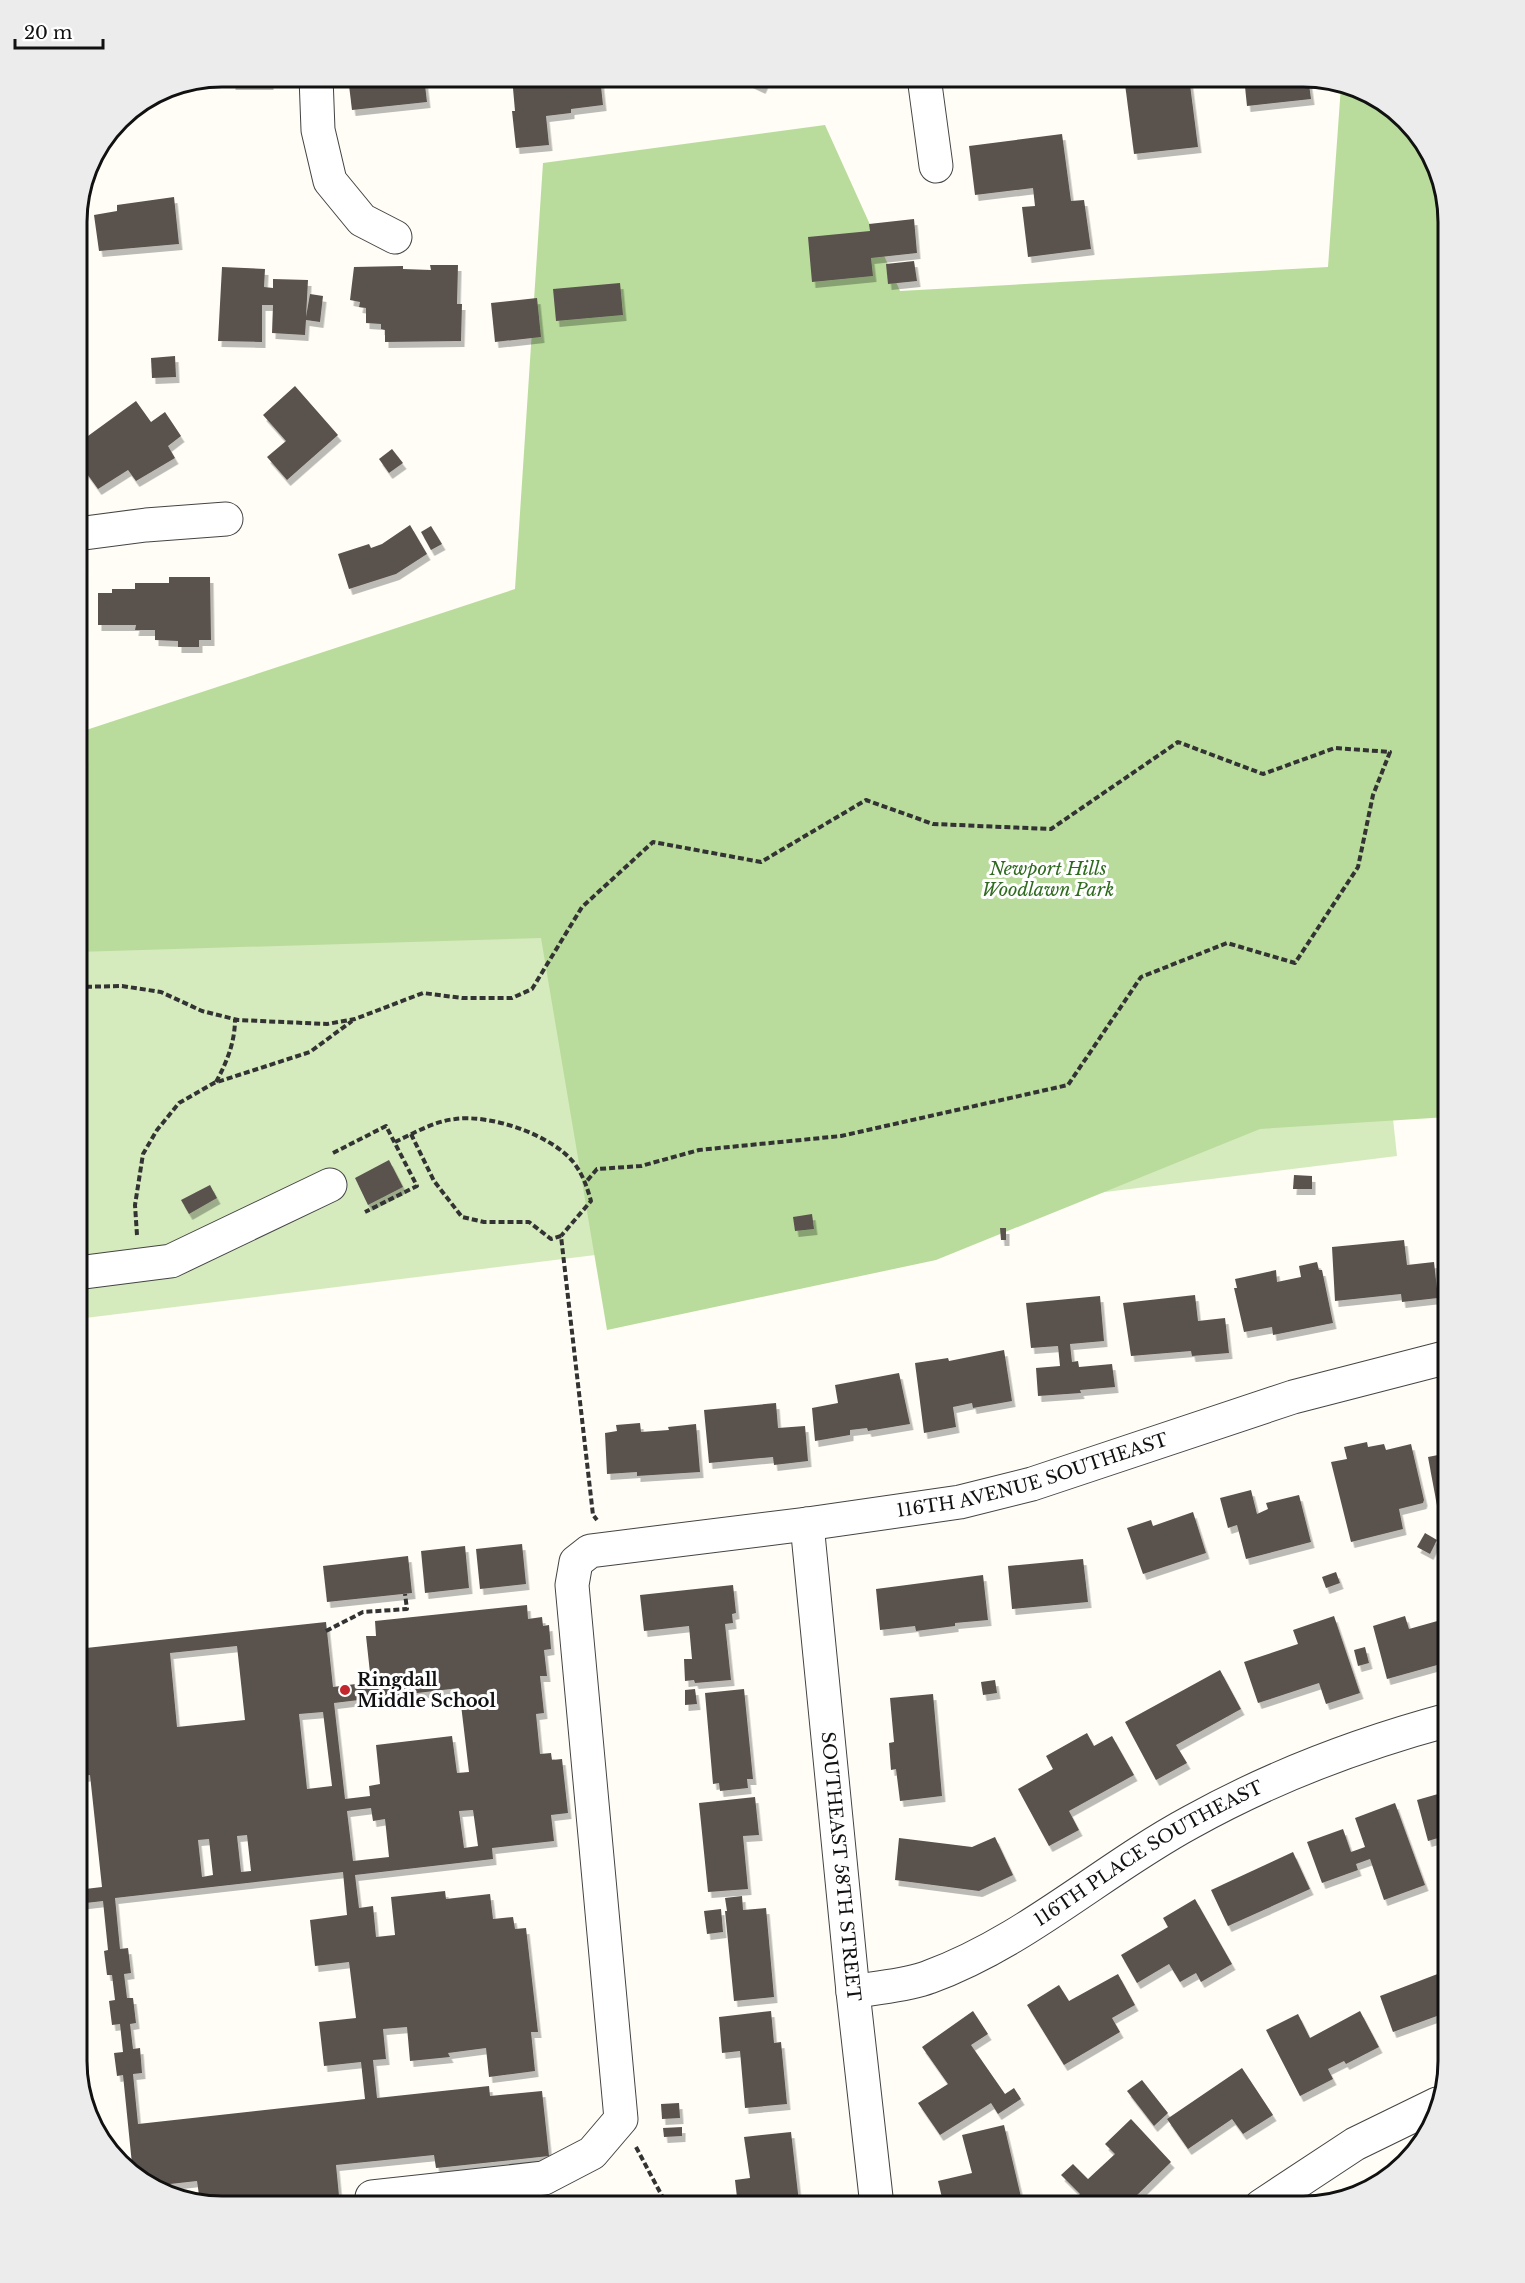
<svg xmlns="http://www.w3.org/2000/svg" width="1525" height="2283" viewBox="0 0 1525 2283" font-family="'Libre Baskerville',serif">
	<style>
		.green { fill: #d5ebbd }
		.forest { fill: #b9dc9c }
		.building { fill: #5a524d; fill-rule: evenodd; filter: url(#shadow) }
		.lines { fill: none; stroke-linecap: round; stroke-linejoin: round }
		.minor-casing { stroke: #444; stroke-width: 35 }
		.path { stroke: #333; stroke-width: 4; stroke-dasharray: 6 3; stroke-linecap: butt }
		.minor { stroke: #fff; stroke-width: 33 }
		.poi-dot { fill: #c4262e; stroke: #fff; stroke-width: 2 }
		.labels { text-anchor: middle; dominant-baseline: central; stroke-width: 6; stroke-linejoin: round; paint-order: stroke }
		.park-label { font-size: 18px; font-style: italic; fill: #2f6b1f; stroke: #fff }
		.street-label { font-size: 18px; fill: #111; stroke: #fff }
		.poi-label { font-size: 18px; font-weight: bold; fill: #111; stroke: #fff; text-anchor: start }
		.rim { fill: none; stroke: #111; stroke-width: 3 }
	</style>
	<defs>
		<filter id="shadow"><feDropShadow dx="3.5" dy="6" stdDeviation="0" flood-color="#0004"/></filter>
	</defs>
	<rect width="100%" height="100%" fill="#fffdf5"/>
	<polygon class="green" points="1306,308 1397,1156 77,1319 77,858"/>
	<polygon class="forest" points="1341,86 1376,96 1429,150 1448,222 1448,1117 1260,1129 936,1260 607,1330 541,938 77,952 77,733 515,589 543,163 825,125 900,291 1328,267"/>
	<g class="building">
		<rect x="232" y="77" width="38" height="7"/>
		<polygon points="348,77 424,77 427,102 352,110"/>
		<polygon points="512,77 600,77 603,105 571,109 571,113 546,116 549,145 516,148 512,111 515,111"/>
		<polygon points="739,77 767,77 762,88"/>
		<polygon points="1189,77 1198,147 1134,154 1125,84"/>
		<polygon points="1244,77 1308,77 1311,99 1247,106"/>
		<polygon points="1062,134 1071,201 1084,200 1091,249 1028,257 1022,207 1035,206 1033,188 975,195 969,146"/>
		<polygon points="174,197 179,244 99,251 94,215 117,211 117,205"/>
		<polygon points="914,219 917,253 871,258 873,276 812,282 808,237 870,231 869,224"/>
		<polygon points="914,261 917,281 888,284 886,264"/>
		<polygon points="430,265 458,265 457,304 462,304 461,341 385,342 385,330 381,329 381,324 366,323 366,308 359,307 360,302 350,300 354,267 403,266 403,269 431,270"/>
		<polygon points="222,267 265,269 264,287 273,288 273,279 308,280 306,317 310,294 323,296 320,322 306,320 305,335 272,333 273,305 262,305 262,342 218,341"/>
		<polygon points="620,283 623,315 556,321 553,289"/>
		<polygon points="537,298 541,337 495,342 491,303"/>
		<polygon points="175,356 176,377 152,378 151,358"/>
		<polygon points="295,386 338,435 287,480 267,457 286,441 263,415"/>
		<polygon points="136,401 151,422 165,412 181,436 168,446 175,458 136,481 128,470 98,489 77,460 77,444"/>
		<polygon points="392,449 403,463 389,473 379,459"/>
		<polygon points="410,525 427,554 396,574 349,589 338,554 369,544 371,548 382,544"/>
		<polygon points="431,526 442,544 431,550 421,532"/>
		<polygon points="169,577 210,577 211,640 199,640 199,647 178,647 178,641 155,640 155,630 135,630 136,625 98,625 98,593 112,593 112,589 135,589 135,583 169,583"/>
		<polygon points="389,1160 403,1187 368,1205 355,1178"/>
		<polygon points="1294,1175 1312,1176 1312,1189 1293,1189"/>
		<polygon points="210,1185 217,1198 189,1214 181,1200"/>
		<polygon points="812,1214 814,1229 795,1231 793,1217"/>
		<polygon points="1000,1228 1006,1228 1006,1240 1001,1240"/>
		<polygon points="1445,1237 1448,1237 1448,1261 1438,1262 1437,1248 1445,1247"/>
		<polygon points="1404,1240 1407,1265 1434,1262 1438,1298 1402,1302 1401,1294 1335,1301 1332,1247"/>
		<polygon points="1317,1262 1319,1270 1322,1270 1333,1323 1273,1335 1272,1327 1244,1332 1234,1288 1237,1288 1235,1279 1276,1270 1277,1282 1301,1277 1299,1266"/>
		<polygon points="1195,1295 1198,1321 1225,1318 1229,1353 1192,1356 1191,1351 1131,1356 1123,1303"/>
		<polygon points="1100,1296 1104,1341 1070,1344 1072,1362 1078,1361 1079,1367 1112,1364 1115,1387 1080,1390 1081,1393 1038,1396 1036,1368 1060,1366 1058,1346 1031,1348 1026,1303"/>
		<polygon points="1004,1350 1012,1401 973,1408 972,1403 953,1407 956,1427 924,1433 915,1363 948,1358 949,1361"/>
		<polygon points="899,1373 910,1424 868,1431 867,1428 850,1430 850,1435 815,1441 812,1408 838,1403 835,1385"/>
		<polygon points="776,1403 778,1428 805,1426 808,1461 774,1465 773,1457 709,1463 704,1410"/>
		<polygon points="640,1423 641,1432 669,1430 668,1427 696,1424 700,1472 637,1476 637,1472 607,1474 605,1433 617,1431 616,1425"/>
		<polygon points="1367,1442 1368,1447 1384,1444 1386,1450 1411,1444 1424,1500 1423,1503 1399,1509 1403,1529 1351,1542 1331,1462 1347,1459 1344,1447"/>
		<polygon points="1448,1453 1448,1509 1438,1511 1428,1457"/>
		<polygon points="1251,1490 1257,1514 1268,1509 1266,1503 1299,1495 1311,1542 1246,1559 1237,1525 1228,1528 1220,1498"/>
		<polygon points="1193,1512 1206,1553 1143,1574 1127,1528 1151,1520 1153,1526"/>
		<polygon points="1448,1525 1448,1545 1447,1545 1444,1526"/>
		<polygon points="1425,1533 1437,1540 1430,1554 1417,1547"/>
		<polygon points="522,1544 526,1584 480,1589 476,1549"/>
		<polygon points="465,1546 469,1588 425,1593 421,1551"/>
		<polygon points="408,1556 412,1593 327,1602 323,1566"/>
		<polygon points="1083,1559 1088,1602 1012,1609 1008,1566"/>
		<polygon points="1336,1572 1340,1583 1326,1588 1322,1577"/>
		<polygon points="983,1575 988,1620 955,1623 955,1626 916,1631 915,1626 880,1630 876,1589"/>
		<polygon points="733,1585 736,1613 732,1614 733,1623 725,1624 731,1680 695,1683 694,1680 685,1681 684,1659 692,1659 689,1626 644,1631 640,1595"/>
		<path d="M527 1605 528 1619 542 1617 543 1626 549 1625 551 1649 544 1650 547 1676H540L544 1713 536 1714 540 1754 551 1753 552 1760 562 1759 568 1813 551 1815 554 1841 492 1848 493 1859 355 1875 359 1908 373 1906 376 1937 395 1935 391 1897 445 1891 446 1899 490 1894 493 1919 513 1917 515 1929 526 1928 538 2032H531L535 2071 489 2077 486 2048 448 2053 450 2057 410 2061 407 2027 383 2029 386 2059 373 2060 377 2098 489 2086 490 2096 542 2091 549 2156 436 2168 434 2155 336 2165 340 2206H213L200 2202 197 2181 152 2186 141 2182 133 2174 123 2075 117 2076 114 2053 123 2052 120 2024 112 2025 109 2001 115 2000 112 1975H107L104 1951 108 1950 103 1901 77 1904V1890L102 1887 90 1775 77 1777V1764L88 1763 77 1649 326 1622 333 1687 371 1682 366 1636H376L375 1621ZM237 1646 245 1720 177 1727 170 1653ZM459 1688 469 1772 457 1773 452 1736 376 1745 380 1784 369 1786 370 1796 345 1799 334 1703ZM323 1712 332 1786 307 1789 299 1714ZM371 1808 373 1821 385 1819 389 1857 353 1861 347 1811ZM473 1810 478 1846 464 1848 459 1811ZM247 1835 251 1871 241 1872 237 1836ZM209 1839 213 1875 202 1877 198 1840ZM343 1872 347 1915 310 1920 315 1966 349 1962 356 2018 319 2022 324 2066 361 2062 365 2099 138 2124 133 2074 142 2073 140 2048 133 2049 130 2024 136 2023 133 1998H127L124 1974 131 1973 128 1948 120 1949 115 1898Z"/>
		<polygon points="1334,1616 1360,1693 1326,1704 1319,1683 1258,1703 1244,1662 1298,1644 1293,1630"/>
		<polygon points="1405,1616 1409,1629 1448,1618 1448,1662 1387,1679 1373,1626"/>
		<polygon points="1365,1647 1369,1663 1358,1666 1354,1650"/>
		<polygon points="1220,1670 1241,1709 1176,1745 1187,1763 1156,1780 1125,1722"/>
		<polygon points="995,1680 997,1693 983,1695 981,1682"/>
		<polygon points="695,1689 697,1704 685,1705 685,1690"/>
		<polygon points="744,1689 753,1779 747,1779 748,1788 720,1791 719,1783 713,1784 705,1693"/>
		<polygon points="933,1694 942,1796 900,1801 896,1769 891,1770 889,1743 894,1742 890,1698"/>
		<polygon points="1087,1733 1094,1746 1112,1736 1134,1775 1069,1811 1079,1830 1049,1846 1018,1789 1053,1769 1046,1756"/>
		<polygon points="1448,1786 1448,1835 1428,1841 1417,1800 1445,1792 1443,1787"/>
		<polygon points="755,1797 759,1835 743,1836 748,1889 708,1892 699,1803"/>
		<polygon points="1395,1803 1425,1885 1384,1900 1370,1859 1356,1864 1358,1870 1322,1883 1307,1842 1343,1829 1351,1852 1365,1847 1355,1818"/>
		<polygon points="995,1837 1013,1875 979,1891 895,1880 899,1838 972,1847"/>
		<polygon points="1293,1852 1310,1889 1228,1926 1211,1890"/>
		<polygon points="742,1896 743,1910 766,1908 774,1997 734,2001 725,1911 727,1911 725,1898"/>
		<polygon points="1195,1899 1232,1964 1201,1982 1196,1973 1180,1982 1169,1964 1137,1983 1121,1955 1168,1927 1163,1918"/>
		<polygon points="721,1909 723,1932 707,1934 704,1911"/>
		<polygon points="1448,1970 1448,2012 1393,2032 1380,1996"/>
		<polygon points="1118,1974 1135,2005 1112,2018 1120,2032 1064,2065 1027,2005 1059,1985 1069,2001"/>
		<polygon points="771,2011 774,2043 781,2042 787,2104 745,2108 740,2051 722,2053 719,2017"/>
		<polygon points="973,2011 988,2034 971,2045 1005,2094 1014,2088 1021,2099 998,2114 991,2103 940,2135 918,2103 948,2084 922,2047"/>
		<polygon points="1360,2011 1379,2047 1346,2064 1344,2061 1328,2069 1333,2079 1300,2096 1266,2030 1298,2014 1310,2038"/>
		<polygon points="1242,2068 1273,2115 1243,2134 1232,2119 1188,2149 1167,2119"/>
		<polygon points="1142,2080 1168,2113 1154,2126 1127,2091"/>
		<polygon points="679,2103 680,2118 662,2119 661,2104"/>
		<polygon points="1131,2119 1171,2162 1130,2202 1134,2206 1076,2206 1072,2203 1080,2194 1061,2175 1073,2164 1088,2179 1115,2154 1105,2144"/>
		<polygon points="1004,2125 1021,2197 981,2206 944,2206 938,2181 972,2173 962,2135"/>
		<polygon points="682,2127 682,2136 664,2137 663,2128"/>
		<polygon points="791,2132 799,2202 738,2206 735,2180 750,2178 744,2137"/>
	</g>
	<g class="lines">
		<g class="minor-casing">
			<g id="minor">
				<polyline points="316,77 318,130 330,181 362,220 395,237"/>
				<polyline points="924,77 936,166"/>
				<polyline points="77,534 146,525 226,519"/>
				<polyline points="77,1273 171,1261 330,1185"/>
				<path id="s1" d="M807 1524 853 1992 877 2206"/>
				<path id="s2" d="M853 1992C877 1987 906 1986 929 1977 1025 1942 1102 1870 1191 1822 1272 1777 1359 1744 1448 1720"/>
				<path id="s3" d="M372 2197 544 2178 592 2153 621 2119 572 1585 576 1562 590 1551 807 1524 960 1502 1032 1484 1293 1397 1448 1357"/>
				<polyline points="1261,2206 1355,2144 1437,2104"/>
			</g>
		</g>
		<g class="path">
			<polyline points="77,987 122,986 161,992 202,1011 238,1020 327,1024 355,1019 423,993 462,998 512,998 532,989 582,907 653,842 761,862 866,800 933,824 1051,829 1178,742 1263,774 1335,748 1390,752 1373,795 1358,867 1295,963 1227,943 1141,977 1068,1085 841,1136 699,1150 641,1166 597,1169 586,1182"/>
			<path d="M216 1082C227 1062 235 1042 235 1019"/>
			<polyline points="411,1134 434,1181 462,1217 484,1222 529,1222 551,1239 561,1236 593,1515 597,1520"/>
			<path d="M395 1142C414 1133 435 1121 455 1119 491 1114 552 1135 574 1163 583 1175 587 1187 591 1201L561 1236"/>
			<polyline points="333,1153 386,1126 417,1186 365,1212"/>
			<polyline points="137,1235 135,1205 143,1154 157,1130 179,1103 214,1083 310,1052 352,1021"/>
			<polyline points="326,1631 363,1612 407,1609 405,1594"/>
			<polyline points="636,2147 662,2196 663,2206"/>
		</g>
		<use href="#minor" class="minor"/>
	</g>
	<circle class="poi-dot" cx="345" cy="1690" r="6"/>
	<g class="labels">
		<g class="park-label">
			<text x="1048" y="869">Newport Hills<tspan x="1048" dy="21">Woodlawn Park</tspan></text>
		</g>
		<g class="street-label">
			<text stroke="none"><textPath href="#s3" startOffset="1299">116TH AVENUE SOUTHEAST</textPath></text>
			<text stroke="none"><textPath href="#s2" startOffset="330">116TH PLACE SOUTHEAST</textPath></text>
			<text stroke="none"><textPath href="#s1" startOffset="344">SOUTHEAST 58TH STREET</textPath></text>
		</g>
		<g class="poi-label">
			<text x="357" y="1680">Ringdall<tspan x="357" dy="21">Middle School</tspan></text>
		</g>
	</g>
	<path d="M0 0H1525V2283H0ZM222 87H1303A135 135 0 0 1 1438 222V2061A135 135 0 0 1 1303 2196H222A135 135 0 0 1 87 2061V222A135 135 0 0 1 222 87Z" fill="#ececec" fill-rule="evenodd"/>
	<path class="rim" d="M222 87H1303A135 135 0 0 1 1438 222V2061A135 135 0 0 1 1303 2196H222A135 135 0 0 1 87 2061V222A135 135 0 0 1 222 87Z"/>
	<path d="M15 39v9h88v-9" fill="none" stroke="#111111" stroke-width="3"/>
	<text x="24" y="39" font-size="18" fill="#111111" stroke="#ffffff" stroke-width="4.5" paint-order="stroke">20 m</text>
</svg>
